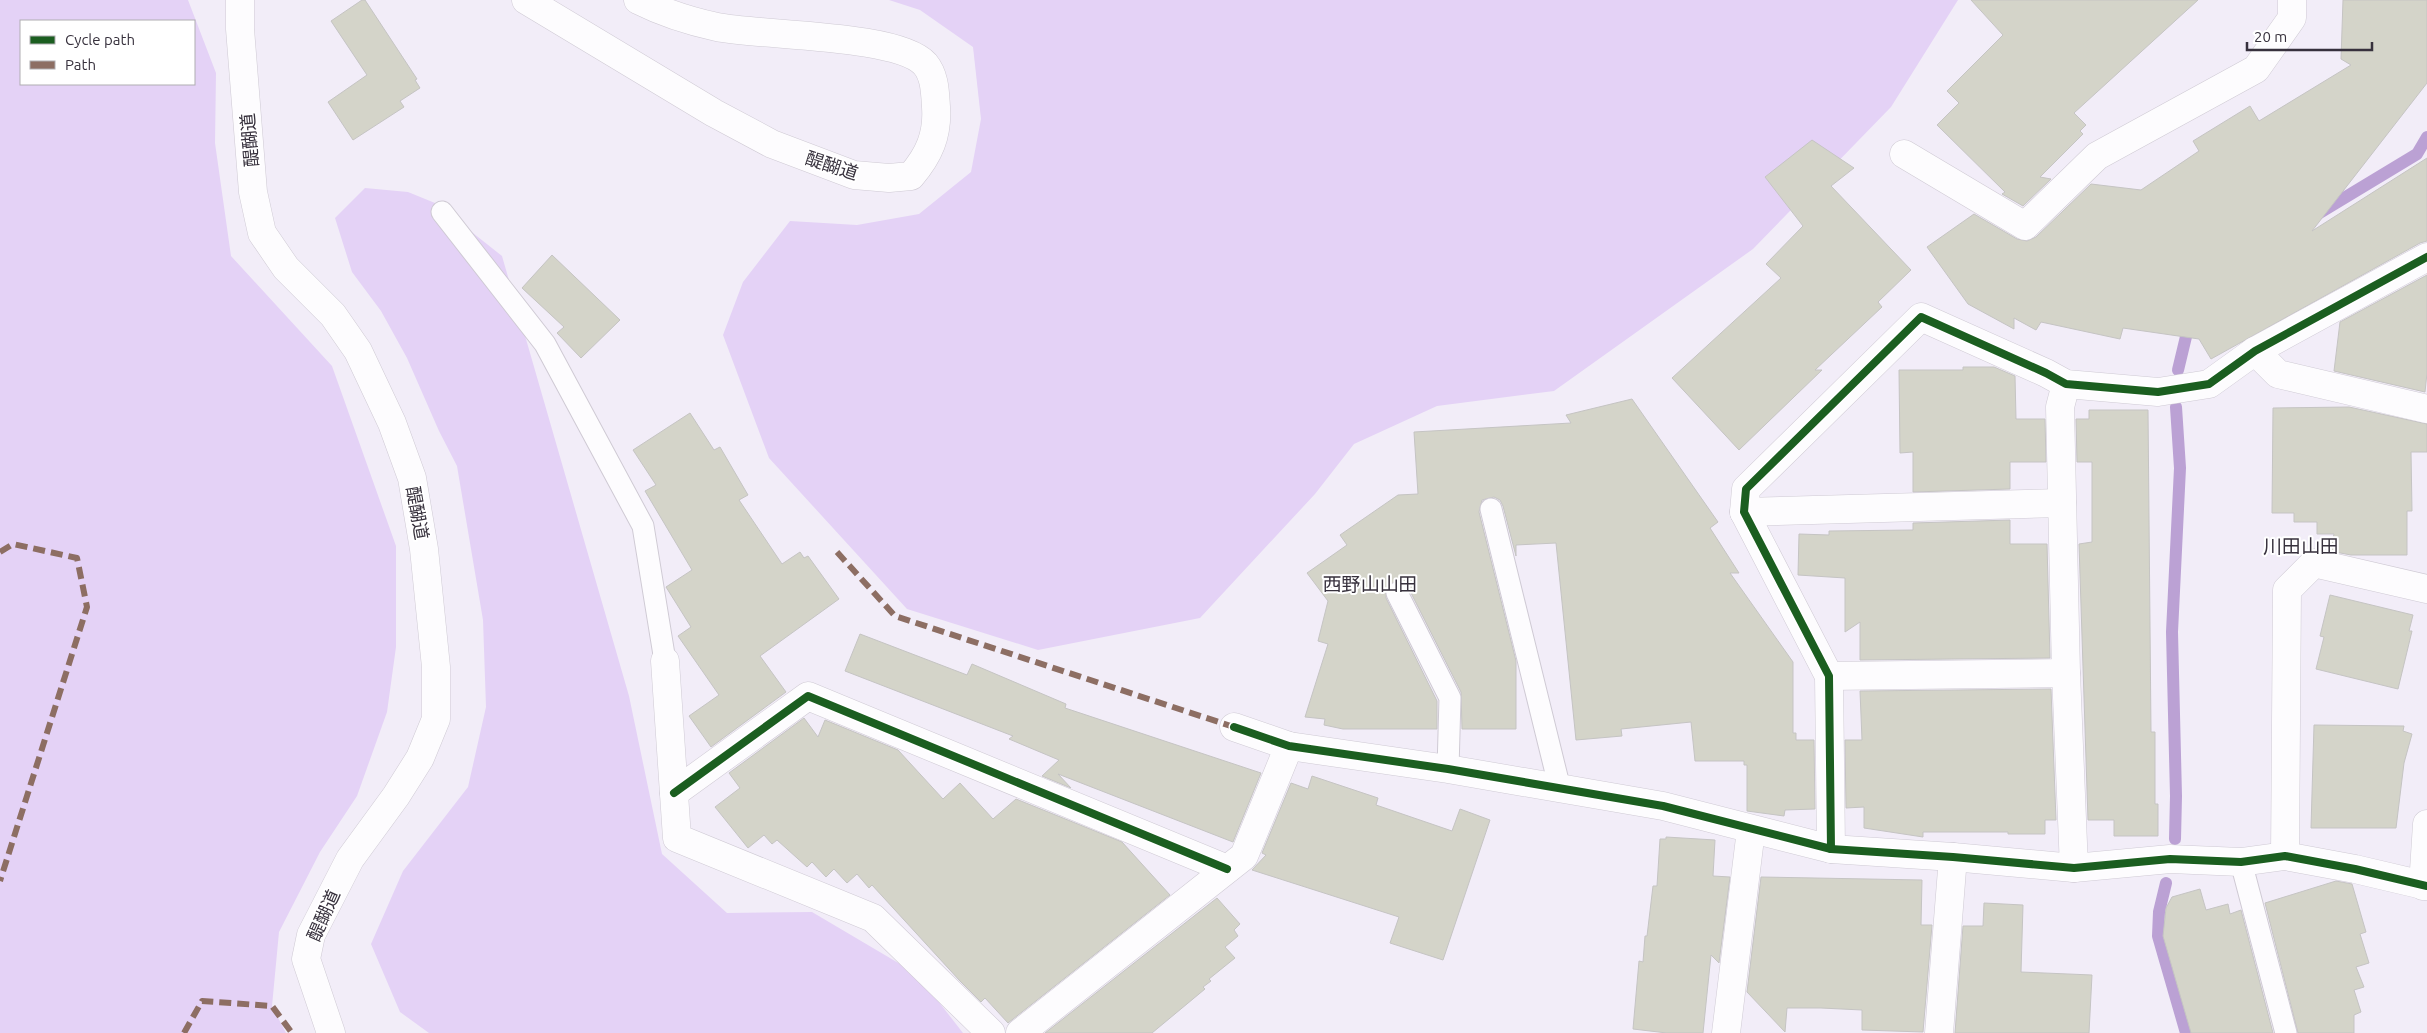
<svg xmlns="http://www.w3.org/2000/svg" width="2427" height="1033" viewBox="0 0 2427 1033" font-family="Ubuntu,'Noto Sans JP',sans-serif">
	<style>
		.green { fill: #e4d2f6; fill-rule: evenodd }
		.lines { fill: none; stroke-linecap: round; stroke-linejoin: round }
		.stream { stroke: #bba1d4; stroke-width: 12 }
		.building { fill: #d4d4c9; stroke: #c5c4c3 }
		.lane-casing { stroke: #cfcad4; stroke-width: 23 }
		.street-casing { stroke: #cfcad4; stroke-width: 29 }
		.secondary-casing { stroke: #cfcad4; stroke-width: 29 }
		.lane { stroke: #fdfcfe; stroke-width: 21 }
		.street { stroke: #fdfcfe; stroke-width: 28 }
		.secondary { stroke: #fdfcfe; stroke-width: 28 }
		.quiet { stroke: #8d6e63; stroke-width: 6; stroke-dasharray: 12 6; stroke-linecap: butt }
		.cycleway-casing { stroke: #fff; stroke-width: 11 }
		.cycleway { stroke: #1b5e20; stroke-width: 8 }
		.labels { text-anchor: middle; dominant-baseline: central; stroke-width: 4; stroke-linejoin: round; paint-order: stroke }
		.street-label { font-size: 18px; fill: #37313d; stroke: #fff }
		.neighbourhood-label { font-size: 19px; fill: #37313d; stroke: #fff }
	</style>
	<rect width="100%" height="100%" fill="#f2edf8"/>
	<g class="green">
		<path d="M0 0H188L216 73 215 143 231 256 332 366 396 546V647L387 712 357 796 320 852 279 932 272 1006 286 1033H0ZM21 21H194V84H21Z"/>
		<polygon points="889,0 1958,0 1891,107 1753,249 1554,391 1437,406 1354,444 1315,494 1200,618 1038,650 907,609 769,458 723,335 743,282 790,221 857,225 919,214 971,172 981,119 973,47 920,10"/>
		<polygon points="365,188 408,192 435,203 502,256 629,696 662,854 727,913 812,912 917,974 963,1033 429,1033 400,1012 371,944 403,871 468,787 486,707 483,620 457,466 439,431 407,358 381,311 352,272 335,218"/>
	</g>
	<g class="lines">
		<g class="stream">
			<polyline points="2316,215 2417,154 2427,137"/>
			<polyline points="2178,370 2190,320"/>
			<polyline points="2175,839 2176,796 2172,632 2180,468 2176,407"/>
			<polyline points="2166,883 2159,912 2158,936 2186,1033"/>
		</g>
	</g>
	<g class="building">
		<polygon points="362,0 365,0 417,79 415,80 420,88 400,101 404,107 353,140 328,102 367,75 331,21"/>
		<polygon points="1971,0 2198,0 2074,113 2086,125 2080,131 2083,134 2040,177 2051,179 2023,206 2002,194 2005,192 1937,125 1959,103 1947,91 2003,35"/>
		<polygon points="2343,0 2427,0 2427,83 2312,231 2427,158 2427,241 2420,243 2211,359 2199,339 2123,328 2120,339 2041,322 2036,330 2014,318 2014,329 1968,304 1927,247 1974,214 2017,239 2027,241 2036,237 2091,184 2141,190 2199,151 2193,141 2250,106 2259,121 2351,65 2341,59"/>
		<polygon points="1812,140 1854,168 1831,186 1911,270 1878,302 1882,307 1815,370 1822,370 1739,450 1672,378 1781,278 1766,264 1803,226 1765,177"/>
		<polygon points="552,255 620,320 581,358 557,333 564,327 522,288"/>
		<polygon points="2427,275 2427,373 2425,392 2334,371 2340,322"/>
		<polygon points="1963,367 1994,367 2015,376 2016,419 2045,419 2046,462 2010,462 2010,489 1913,492 1913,452 1900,453 1899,370 1963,370"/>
		<polygon points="1632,399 1718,522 1710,528 1739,573 1730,573 1793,662 1793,733 1796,733 1796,740 1814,740 1815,809 1785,810 1784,816 1747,811 1747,765 1744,765 1744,761 1695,761 1691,722 1621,729 1622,736 1576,740 1556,543 1516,545 1516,556 1503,506 1500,500 1494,497 1482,500 1479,512 1516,661 1516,729 1462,729 1461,692 1408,587 1398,581 1387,586 1386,598 1437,701 1437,729 1343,729 1324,725 1325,719 1305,717 1328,644 1318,641 1328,601 1307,573 1347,545 1340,535 1398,495 1418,494 1414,432 1571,423 1566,415"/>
		<polygon points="2349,407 2427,424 2427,452 2411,452 2412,511 2407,511 2407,555 2351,555 2330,551 2334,534 2317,534 2317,522 2294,522 2294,513 2272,513 2273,408"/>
		<polygon points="2089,410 2148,410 2151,732 2155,732 2155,804 2158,804 2158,836 2114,836 2114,820 2088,820 2079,544 2092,542 2092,462 2077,462 2076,419 2089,419"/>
		<polygon points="690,413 714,450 720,447 748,495 739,500 782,564 800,552 804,558 808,556 839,599 760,656 786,692 711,747 689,716 719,695 678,636 691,627 666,587 692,570 645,491 656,485 633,450"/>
		<polygon points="2010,520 2010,544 2047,544 2050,658 1860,660 1860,622 1845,632 1845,578 1798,575 1799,534 1829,535 1829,531 1913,530 1913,523"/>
		<polygon points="2330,595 2413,615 2409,631 2412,631 2398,689 2316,669 2324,637 2320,636"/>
		<polygon points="860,634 967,675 972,664 1066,704 1065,708 1261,773 1233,842 1058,774 1071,788 1042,776 1059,760 1009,739 1013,736 845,671"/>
		<polygon points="2051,689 2056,820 2045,820 2045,834 2008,834 2008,832 1923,832 1923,837 1864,828 1864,807 1846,808 1845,740 1862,740 1860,691"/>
		<polygon points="804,718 818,737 825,720 898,750 943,799 960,783 993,819 1016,799 1122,842 1170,895 1008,1023 985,998 981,1002 960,981 872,885 869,888 857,874 847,883 834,869 826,877 812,862 807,867 777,840 772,844 764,835 748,848 715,807 740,788 729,773"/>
		<polygon points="2314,725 2404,726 2403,731 2412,734 2404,763 2396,828 2311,828"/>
		<polygon points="1312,776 1378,798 1376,805 1452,831 1460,809 1490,820 1443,960 1390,943 1399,917 1252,870 1266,855 1262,853 1291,783 1308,789"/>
		<polygon points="1666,837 1715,840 1713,876 1730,877 1719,963 1711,955 1703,1033 1667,1033 1633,1029 1639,961 1643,962 1645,936 1647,936 1653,886 1657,886 1660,839 1666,839"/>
		<polygon points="1761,877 1922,880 1921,925 1932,925 1923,1032 1862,1030 1862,1010 1821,1008 1787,1008 1785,1032 1747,992"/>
		<polygon points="2336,881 2352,884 2366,932 2360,934 2369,963 2356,967 2364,987 2354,990 2361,1012 2354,1015 2354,1033 2298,1033 2265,903"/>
		<polygon points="2200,889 2206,910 2228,904 2230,914 2241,910 2273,1033 2191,1033 2163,936 2166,908 2172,897"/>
		<polygon points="1217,898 1240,924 1234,930 1238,936 1225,947 1235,958 1209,979 1211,981 1203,987 1205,989 1152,1033 1045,1033"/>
		<polygon points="1984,903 2023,905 2021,972 2092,975 2089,1033 1955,1033 1963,926 1983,926"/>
	</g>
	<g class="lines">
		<g class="lane-casing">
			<g id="lane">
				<polyline points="442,212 545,344 643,526 665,661"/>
				<polyline points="1491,509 1560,789"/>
				<polyline points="1397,593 1450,698 1448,769"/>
				<polyline points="2241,862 2286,1033"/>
			</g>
		</g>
		<g class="street-casing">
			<g id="street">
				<polyline points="1904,154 2025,226 2097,156 2256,69 2292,18 2292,0"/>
				<polyline points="2255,351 2278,374 2427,409"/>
				<polyline points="2066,384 2060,407 2066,673 2074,868"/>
				<polyline points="1744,512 2062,503"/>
				<polyline points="665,661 677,838 873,918 991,1033"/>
				<polyline points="1829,676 2066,673"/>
				<polyline points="1234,727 1289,746 1448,769 1663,806 1831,849 1953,857 2074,868 2170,859 2241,862 2285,856 2355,869 2427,886"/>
				<polyline points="674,793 808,696 1227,869"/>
				<polyline points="1831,849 1829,676 1744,512 1746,489 1921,317 2046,373 2066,384 2158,392 2209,384 2255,351 2427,257"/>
				<polyline points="2285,856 2287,590 2314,563 2427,589"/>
				<polyline points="2423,886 2427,824"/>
				<polyline points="1020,1033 1244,856 1289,746"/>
				<polyline points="1726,1033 1751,830"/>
				<polyline points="1939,1033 1953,857"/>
			</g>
		</g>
		<g class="secondary-casing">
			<g id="secondary">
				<polyline points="240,0 240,29 253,192 262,233 286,268 333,315 358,351 392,423 412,478 424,549 436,667 436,719 420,758 396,796 350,859 311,935 306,959 331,1033"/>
				<path d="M526 0 714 113 772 144 854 175 889 178 911 176C929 155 938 135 936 107 935 92 935 76 925 64 898 34 760 36 717 27 689 21 664 13 638 0"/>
			</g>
		</g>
		<use href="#lane" class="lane"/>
		<use href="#street" class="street"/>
		<use href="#secondary" class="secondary"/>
		<g class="quiet">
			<polyline points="0,552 13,544 77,558 87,607 0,881"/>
			<polyline points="837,552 895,616 1234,727"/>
			<polyline points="184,1033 202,1001 272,1006 292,1033"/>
		</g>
		<g class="cycleway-casing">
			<g id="cycleway">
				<polyline points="1234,727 1289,746 1448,769 1663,806 1831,849 1953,857 2074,868 2170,859 2241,862 2285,856 2355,869 2427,886"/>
				<polyline points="674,793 808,696 1227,869"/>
				<polyline points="1831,849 1829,676 1744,512 1746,489 1921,317 2046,373 2066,384 2158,392 2209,384 2255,351 2427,257"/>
			</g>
		</g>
		<use href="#cycleway" class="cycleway"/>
	</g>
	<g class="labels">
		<g class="street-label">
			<text transform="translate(249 140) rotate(-95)">醍醐道</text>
			<text transform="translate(832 165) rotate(18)">醍醐道</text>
			<text transform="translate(418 513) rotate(80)">醍醐道</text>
			<text transform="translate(323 915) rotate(-66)">醍醐道</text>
		</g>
		<g class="neighbourhood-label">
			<text x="2301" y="546">川田山田</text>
			<text x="1370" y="584">西野山山田</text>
		</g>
	</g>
	<rect x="20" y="20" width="175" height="65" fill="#ffffff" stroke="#afadb1"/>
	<rect x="30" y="36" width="25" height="8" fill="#1b5e20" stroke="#afadb1"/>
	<text x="65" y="45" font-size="15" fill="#37313d">Cycle path</text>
	<rect x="30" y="61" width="25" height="8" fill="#8d6e63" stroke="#afadb1"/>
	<text x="65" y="70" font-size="15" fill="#37313d">Path</text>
	<path d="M2247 42v8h125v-8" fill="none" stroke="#37313d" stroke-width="2.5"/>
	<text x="2254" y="42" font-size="15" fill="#37313d" stroke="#ffffff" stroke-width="4" paint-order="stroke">20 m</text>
</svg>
